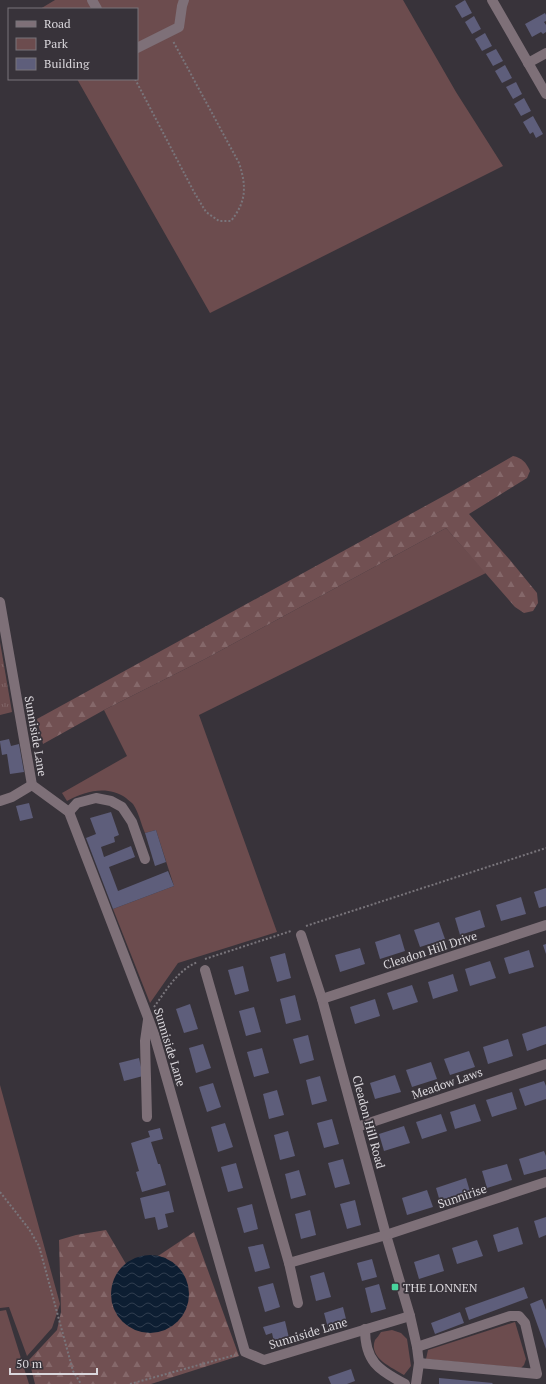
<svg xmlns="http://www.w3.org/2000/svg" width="546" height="1384" viewBox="0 0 546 1384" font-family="'PT Serif',serif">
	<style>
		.green { fill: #6c4c4e }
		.forest { fill: url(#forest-firs) }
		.park { fill: url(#park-tufts) }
		.water { fill: url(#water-waves) }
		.building { fill: #5e5e7b }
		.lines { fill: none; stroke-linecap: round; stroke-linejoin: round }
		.path { stroke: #79757b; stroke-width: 2; stroke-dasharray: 2 2; stroke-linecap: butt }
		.minor { stroke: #7e7078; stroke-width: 10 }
		.poi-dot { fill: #48d49d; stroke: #38333a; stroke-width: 1.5 }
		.labels { text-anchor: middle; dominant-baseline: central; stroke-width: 3.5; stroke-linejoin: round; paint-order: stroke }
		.street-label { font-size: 12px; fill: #dad7dc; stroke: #38333a }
		.poi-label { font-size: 12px; fill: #dad7dc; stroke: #38333a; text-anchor: start }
	</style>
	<defs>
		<pattern id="forest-firs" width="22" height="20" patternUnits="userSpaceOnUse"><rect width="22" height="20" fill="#715052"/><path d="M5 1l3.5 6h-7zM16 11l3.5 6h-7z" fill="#85686a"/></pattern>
		<pattern id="park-tufts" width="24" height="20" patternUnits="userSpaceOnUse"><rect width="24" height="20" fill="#6c4c4e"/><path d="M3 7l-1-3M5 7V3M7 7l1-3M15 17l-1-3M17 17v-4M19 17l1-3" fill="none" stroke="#806567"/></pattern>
		<pattern id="water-waves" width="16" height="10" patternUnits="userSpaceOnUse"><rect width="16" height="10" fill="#0d1e32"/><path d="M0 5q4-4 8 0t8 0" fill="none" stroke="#303e4f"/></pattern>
	</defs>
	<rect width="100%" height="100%" fill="#38333a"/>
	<g class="green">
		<polygon points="55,0 403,0 456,92 503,166 210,313 77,79 137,79 137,9 40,9"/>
		<path d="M446 528 486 573 199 715 277 932 178 963 150 1003 113 909 174 886 156 830 145 833C141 824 139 813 133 804 131 802 128 800 126 798 107 785 86 791 67 801L62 793 127 756 104 710 205 659Z"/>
		<polygon points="0,1085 60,1304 52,1328 27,1356 9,1307 0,1308"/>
		<polygon points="6,1310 29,1384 0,1384 0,1311"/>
		<polygon points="515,1322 526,1359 524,1365 521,1368 426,1359 428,1350"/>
		<path d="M392 1330 401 1333 407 1339 411 1366 404 1375C393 1368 368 1358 375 1340 377 1338 379 1335 381 1332Z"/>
	</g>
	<g class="forest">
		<path d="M513 456C522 458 526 462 530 471L527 478 469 514 510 560 537 593 538 603 533 611 524 613 515 607 446 528 205 659 104 710 43 744 37 719 449 493Z"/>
		<path d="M106 1230 126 1264C117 1273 108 1286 113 1300 114 1304 116 1307 118 1311 120 1314 122 1319 124 1322 127 1325 133 1328 137 1330 158 1337 177 1326 186 1308L166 1258 158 1256 194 1232 239 1356 151 1384H35L29 1360 57 1330 61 1312 59 1240 76 1235Z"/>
	</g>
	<polygon class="park" points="0,642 12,712 0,715"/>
	<circle class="water" cx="150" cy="1294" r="39"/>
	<g class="building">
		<polygon points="465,0 472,13 462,18 455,6"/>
		<polygon points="545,13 546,15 546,21 544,22 546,25 546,32 543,34 541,32 532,37 525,24"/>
		<polygon points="474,16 481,29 472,34 465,22"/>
		<polygon points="485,33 492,46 482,51 475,39"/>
		<polygon points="496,49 503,61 493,66 486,54"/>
		<polygon points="505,65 512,78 502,83 495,71"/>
		<polygon points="516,82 522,94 513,99 506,87"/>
		<polygon points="524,98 531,111 521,116 514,104"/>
		<polygon points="533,116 543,134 536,138 533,132 530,134 523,122"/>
		<polygon points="9,739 11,746 19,744 24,772 10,774 7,754 2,755 0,742 0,741"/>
		<polygon points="29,803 33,818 20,821 16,806"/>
		<polygon points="111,812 119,835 114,837 115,842 101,847 104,857 131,846 135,857 109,867 118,891 168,871 174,886 113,909 86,838 96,834 90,818"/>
		<polygon points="156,830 166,862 155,866 145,833"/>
		<polygon points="546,888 546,906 539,908 534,892"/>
		<polygon points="521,897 526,914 501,921 496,905"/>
		<polygon points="480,910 485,927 460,935 455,918"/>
		<polygon points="439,922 445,939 420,947 414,930"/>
		<polygon points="400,934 405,951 380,959 375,942"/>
		<polygon points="546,944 546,954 543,945"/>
		<polygon points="360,948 365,964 340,972 335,955"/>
		<polygon points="529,950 534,967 509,974 504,958"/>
		<polygon points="285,953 291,978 277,982 270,957"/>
		<polygon points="490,961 496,978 470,986 465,969"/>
		<polygon points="243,966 249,991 235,995 228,970"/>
		<polygon points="453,974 458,991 433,999 428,982"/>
		<polygon points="412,985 418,1002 393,1010 387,993"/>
		<polygon points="295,995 301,1020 286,1024 280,999"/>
		<polygon points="375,999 380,1016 355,1024 350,1007"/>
		<polygon points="190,1004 198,1029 184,1033 176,1009"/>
		<polygon points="254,1007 261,1032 246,1036 239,1011"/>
		<polygon points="546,1026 546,1044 527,1051 522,1034"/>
		<polygon points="308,1035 314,1060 300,1064 293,1039"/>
		<polygon points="508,1039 513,1056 488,1064 483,1047"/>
		<polygon points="203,1044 211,1068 196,1073 189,1048"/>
		<polygon points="262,1048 269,1073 254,1077 247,1052"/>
		<polygon points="469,1051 475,1067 450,1075 444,1059"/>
		<polygon points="139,1058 143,1076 124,1081 119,1063"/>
		<polygon points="431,1062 437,1079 412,1087 406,1070"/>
		<polygon points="395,1075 401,1092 375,1099 370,1083"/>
		<polygon points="320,1076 327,1101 312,1105 306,1080"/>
		<polygon points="544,1081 546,1086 546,1099 525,1106 519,1089"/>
		<polygon points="213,1083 221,1107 207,1112 199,1087"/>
		<polygon points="277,1090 284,1115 269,1119 263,1094"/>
		<polygon points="512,1092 517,1109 492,1117 486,1100"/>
		<polygon points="475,1104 481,1121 455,1129 450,1112"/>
		<polygon points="441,1114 447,1131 422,1139 416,1122"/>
		<polygon points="332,1119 339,1144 324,1148 317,1123"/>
		<polygon points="225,1123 233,1147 218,1152 211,1127"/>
		<polygon points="404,1126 410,1143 384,1151 379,1134"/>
		<polygon points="160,1128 163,1139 151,1142 158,1164 160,1164 166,1185 142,1192 136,1172 139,1171 131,1143 150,1137 148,1131"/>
		<polygon points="288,1131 295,1156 280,1160 274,1135"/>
		<polygon points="544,1151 546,1156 546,1169 524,1175 519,1159"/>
		<polygon points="343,1159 350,1184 335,1188 328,1163"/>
		<polygon points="236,1163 243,1188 228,1192 221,1167"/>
		<polygon points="507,1164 512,1180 487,1188 482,1171"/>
		<polygon points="299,1170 306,1195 291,1199 285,1174"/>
		<polygon points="466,1178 471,1195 441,1205 436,1188"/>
		<polygon points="427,1190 433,1207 407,1215 402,1198"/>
		<polygon points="169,1191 174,1212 165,1214 168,1227 158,1230 155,1217 145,1219 140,1198"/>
		<polygon points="355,1200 361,1225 347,1229 340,1204"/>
		<polygon points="252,1204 258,1229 244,1233 237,1208"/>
		<polygon points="310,1210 316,1235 301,1239 295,1214"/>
		<polygon points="546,1217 546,1235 539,1238 534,1221"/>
		<polygon points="518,1227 523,1244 498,1252 493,1235"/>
		<polygon points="477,1240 483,1256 457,1264 452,1248"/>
		<polygon points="263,1244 270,1268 255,1272 248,1247"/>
		<polygon points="439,1254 444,1271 419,1279 414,1262"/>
		<polygon points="372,1259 377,1277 362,1281 357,1263"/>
		<polygon points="324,1272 331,1297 316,1301 310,1276"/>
		<polygon points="273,1283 280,1307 265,1312 258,1287"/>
		<polygon points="379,1284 386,1309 371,1313 365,1288"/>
		<polygon points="524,1287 528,1298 469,1320 465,1308"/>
		<polygon points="542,1299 546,1310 546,1349 530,1304"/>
		<polygon points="343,1307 347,1323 328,1328 324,1313"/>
		<polygon points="460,1312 464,1323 435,1334 431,1323"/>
		<polygon points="285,1321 289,1338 274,1342 272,1333 266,1335 263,1327"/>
		<polygon points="351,1369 355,1381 347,1384 331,1384 328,1377"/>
		<polygon points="439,1378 493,1383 492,1384 439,1384"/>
	</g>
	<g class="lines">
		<g class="path">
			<path d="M135 79 194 192 206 212 219 221H231C246 202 247 187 239 163L173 41"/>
			<polyline points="306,926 546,848"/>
			<polyline points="205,959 291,931"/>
			<path d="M154 1007C166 991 178 969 198 962"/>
			<polyline points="0,1192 29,1229 39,1246 73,1371 81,1384"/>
			<polyline points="130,1384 235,1355"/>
		</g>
		<g class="minor">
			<polyline points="92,0 97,9"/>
			<polyline points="492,0 546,94"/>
			<polyline points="137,48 179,27 182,6 184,0"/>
			<polyline points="528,63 546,53"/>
			<polyline points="0,602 32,785 69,812 147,1015 154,1034 245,1352 264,1360 410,1316"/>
			<polyline points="0,801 12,797 32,785"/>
			<polyline points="69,812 77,803 96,798 111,801 122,807 132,822 145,859"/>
			<polyline points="301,935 322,999 386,1235 410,1316 417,1347 419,1363 416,1384"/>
			<polyline points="205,970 289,1263 386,1235 546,1182"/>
			<polyline points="322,999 546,925"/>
			<polyline points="147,1117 145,1041 148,1020"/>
			<polyline points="357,1127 546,1064"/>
			<polyline points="289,1263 298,1303"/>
			<path d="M365 1329C365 1361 378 1370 405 1384"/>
			<polyline points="417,1347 510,1316 519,1316 525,1323 537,1374 419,1363"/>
		</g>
	</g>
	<rect class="poi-dot" x="391" y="1283" width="8" height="8" rx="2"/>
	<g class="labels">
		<g class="street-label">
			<text transform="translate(36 736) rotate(80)">Sunniside Lane</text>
			<text transform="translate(430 950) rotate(-18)">Cleadon Hill Drive</text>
			<text transform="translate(170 1047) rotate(73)">Sunniside Lane</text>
			<text transform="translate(447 1083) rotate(-19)">Meadow Laws</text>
			<text transform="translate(369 1122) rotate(75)">Cleadon Hill Road</text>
			<text transform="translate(462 1196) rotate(-19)">Sunnirise</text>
			<text transform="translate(308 1333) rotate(-17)">Sunniside Lane</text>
		</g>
		<g class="poi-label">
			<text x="403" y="1287">THE LONNEN</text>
		</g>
	</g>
	<rect x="8" y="8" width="130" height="72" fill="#38333a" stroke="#79757b"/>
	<rect x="16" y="21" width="20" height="6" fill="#7e7078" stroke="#79757b"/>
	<text x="44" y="28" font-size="12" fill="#dad7dc">Road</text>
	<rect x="16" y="38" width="20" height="12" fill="#6c4c4e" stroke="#79757b"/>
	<text x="44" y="48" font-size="12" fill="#dad7dc">Park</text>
	<rect x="16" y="58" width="20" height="12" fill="#5e5e7b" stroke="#79757b"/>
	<text x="44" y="68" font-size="12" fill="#dad7dc">Building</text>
	<path d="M10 1368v6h87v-6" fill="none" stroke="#dad7dc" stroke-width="2"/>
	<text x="16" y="1368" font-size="12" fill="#dad7dc" stroke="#38333a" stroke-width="3" paint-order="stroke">50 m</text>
</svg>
